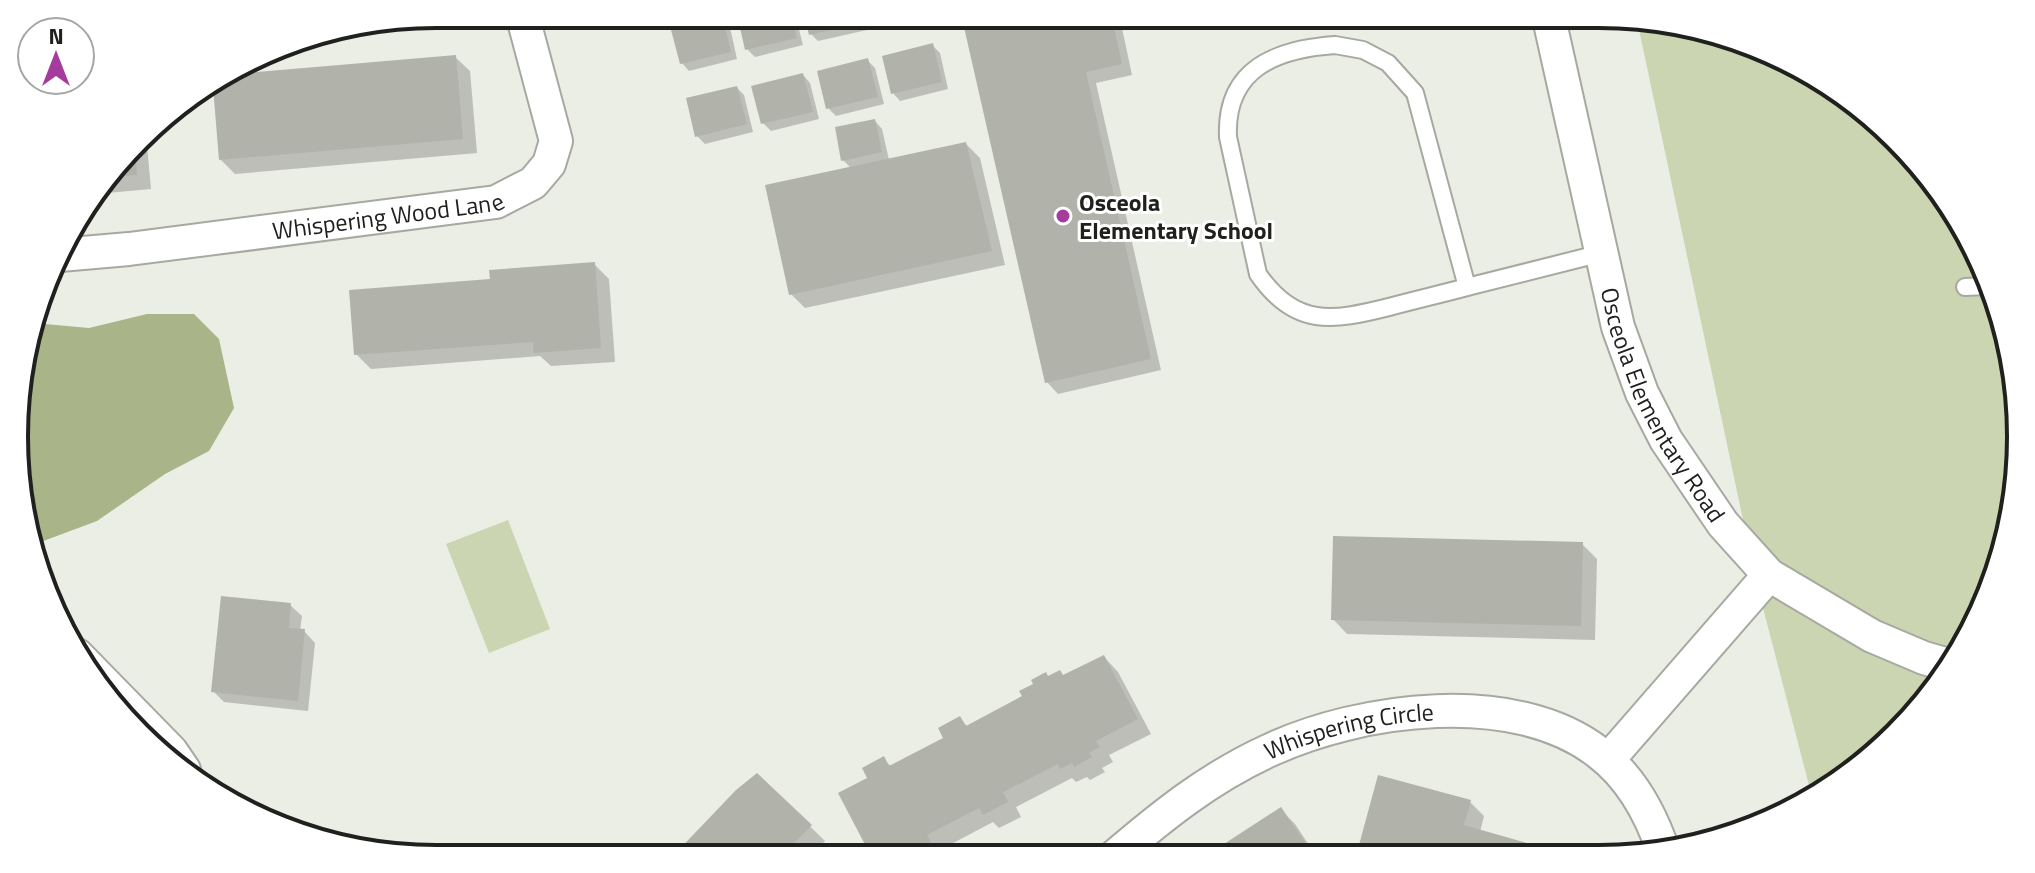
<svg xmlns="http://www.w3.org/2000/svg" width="2035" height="873" viewBox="0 0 2035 873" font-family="'Titillium Web',sans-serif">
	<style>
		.green { fill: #cbd5b1 }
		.water { fill: #a9b589 }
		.shadow { fill: #0003 }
		.building { fill: #b1b3ab }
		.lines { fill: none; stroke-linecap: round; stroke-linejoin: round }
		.service-casing { stroke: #a7a9a1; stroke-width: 20 }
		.minor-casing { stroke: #a7a9a1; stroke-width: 36 }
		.service { stroke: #fff; stroke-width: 16 }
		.minor { stroke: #fff; stroke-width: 32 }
		.poi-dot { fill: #a43b9d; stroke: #fff; stroke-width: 3 }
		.labels { text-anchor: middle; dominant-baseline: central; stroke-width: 6; stroke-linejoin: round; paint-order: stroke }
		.poi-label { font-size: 24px; font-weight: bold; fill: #20211e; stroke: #fff; text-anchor: start }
		.street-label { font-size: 24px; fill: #20211e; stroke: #fff }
		.rim { fill: none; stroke: #20211e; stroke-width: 4 }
	</style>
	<rect width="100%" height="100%" fill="#ebeee5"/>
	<g class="green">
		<polygon points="1637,20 1735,37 1877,119 1978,250 2020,409 1998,573 1950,672 1856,771 1812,797 1756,581"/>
		<polygon points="508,520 550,629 489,653 446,544"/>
	</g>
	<polygon class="water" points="147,314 194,314 219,339 234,408 209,451 165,474 97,521 38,543 33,538 18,492 22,355 34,323 89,328"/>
	<g class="shadow">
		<polygon points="739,14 795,14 803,45 755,57 747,49"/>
		<polygon points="806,14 863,14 867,30 818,41 811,34"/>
		<polygon points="875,14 890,14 878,17 878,21 907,14 932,15 883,26 876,19"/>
		<polygon points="964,14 1119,14 1132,75 1096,83 1161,370 1058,394 1047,382"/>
		<polygon points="721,15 729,23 737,59 689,71 682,63"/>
		<polygon points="932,45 940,53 948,89 900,101 893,93"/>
		<polygon points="455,57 470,71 477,153 235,174 221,160 215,86 231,76"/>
		<polygon points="868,61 875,68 884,104 836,116 828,108"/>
		<polygon points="803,75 810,83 819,119 771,131 763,123"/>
		<polygon points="737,88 744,95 753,132 705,144 697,136"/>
		<polygon points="875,121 882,129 889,160 966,144 980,158 1005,265 805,308 791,294 852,169 843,160"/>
		<polygon points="146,134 151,189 96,194"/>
		<polygon points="594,264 609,279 615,362 551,366 540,356 371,369 356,354 492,281"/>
		<polygon points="1582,544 1597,559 1595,640 1347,634 1333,619"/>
		<polygon points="290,605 302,616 300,631 304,631 315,643 308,711 224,702 213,691"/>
		<polygon points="1104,657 1118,672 1151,734 1109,755 1113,762 1102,768 1105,772 1090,780 1087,777 1076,782 1072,778 1016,807 1021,817 999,828 993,822 940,850 944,857 874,858 870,779 883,759 892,767 946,738 960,719 968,727 1024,697 1049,677 1064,677"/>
		<polygon points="757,775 825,841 808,858 673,858 737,792"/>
		<polygon points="1379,778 1470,802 1484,816 1480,832 1568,856 1358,856"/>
		<polygon points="1280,809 1295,824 1316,856 1208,857"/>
	</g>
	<g class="building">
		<polygon points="718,14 722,14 731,52 680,64 670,26"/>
		<polygon points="737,14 791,14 797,38 745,50"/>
		<polygon points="804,14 858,14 860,23 809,35"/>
		<polygon points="961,14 1111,14 1122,64 1086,72 1151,359 1045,383"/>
		<polygon points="933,43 942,82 891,94 882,56"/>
		<polygon points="456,55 463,139 219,160 213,87 235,74"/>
		<polygon points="868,58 878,97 826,109 817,71"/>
		<polygon points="803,73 813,112 761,124 751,86"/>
		<polygon points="737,86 747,124 695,137 686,98"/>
		<polygon points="875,119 882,152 841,161 835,127"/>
		<polygon points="966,142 992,251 789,295 765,185"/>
		<polygon points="135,147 137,175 110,177 132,150"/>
		<polygon points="595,262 601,348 534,353 533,342 354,355 349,290 490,279 489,270"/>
		<polygon points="1333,536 1583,542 1581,626 1331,620"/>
		<polygon points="221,596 291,603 289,628 305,629 298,701 211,692"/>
		<polygon points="1104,655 1138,719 1096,741 1100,747 1089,753 1092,757 1074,767 1072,763 1060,769 1058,764 1003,792 1008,802 983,815 979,808 927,835 932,845 907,858 901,849 884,858 872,858 838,793 867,778 862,768 884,756 889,766 943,738 938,728 960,716 966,726 1022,696 1019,691 1033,684 1031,680 1046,672 1048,676 1060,670 1063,675"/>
		<polygon points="757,773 812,825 790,847 795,858 671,858 736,790"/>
		<polygon points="1378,775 1471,800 1464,825 1572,856 1356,856"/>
		<polygon points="1281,807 1314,856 1204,857"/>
	</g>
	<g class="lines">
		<g class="service-casing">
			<g id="service">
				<path d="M1335 45 1363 50 1388 63 1415 93 1467 287C1441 294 1415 300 1389 307 1333 321 1295 328 1258 274L1228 137C1225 68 1277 49 1335 45Z"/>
				<polyline points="1467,287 1602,253"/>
				<polyline points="1965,287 1987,286"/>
			</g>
		</g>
		<g class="minor-casing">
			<g id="minor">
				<path id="s1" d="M1548 14 1618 327 1642 393 1666 440 1723 524 1769 575 1872 636 1924 658 1952 666"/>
				<path id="s2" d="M60 255 129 249 496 202 533 183 549 164 556 141 522 14"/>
				<polyline points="77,655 171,751 184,770"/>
				<polyline points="1608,760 1769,575"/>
				<path id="s3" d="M1114 857C1162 816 1209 778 1268 751 1359 708 1515 687 1599 753 1632 778 1651 814 1664 853"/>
			</g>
		</g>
		<use href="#service" class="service"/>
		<use href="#minor" class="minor"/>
	</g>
	<circle class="poi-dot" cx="1063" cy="216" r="8"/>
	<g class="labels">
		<g class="poi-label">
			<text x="1079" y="202">Osceola<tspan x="1079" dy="28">Elementary School</tspan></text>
		</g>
		<g class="street-label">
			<text stroke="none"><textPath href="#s2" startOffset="330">Whispering Wood Lane</textPath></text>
			<text stroke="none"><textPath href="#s1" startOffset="410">Osceola Elementary Road</textPath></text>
			<text stroke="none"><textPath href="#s3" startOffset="272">Whispering Circle</textPath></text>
		</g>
	</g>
	<path d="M0 0H2035V873H0ZM436 28H1599A408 408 0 0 1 2007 436V437A408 408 0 0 1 1599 845H436A408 408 0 0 1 28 437V436A408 408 0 0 1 436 28Z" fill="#fff" fill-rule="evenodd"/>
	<path class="rim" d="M436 28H1599A408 408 0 0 1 2007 436V437A408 408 0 0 1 1599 845H436A408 408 0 0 1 28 437V436A408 408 0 0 1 436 28Z"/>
	<g transform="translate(56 56)"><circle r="38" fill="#ffffff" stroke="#a6a6a5" stroke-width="2"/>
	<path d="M0-6L14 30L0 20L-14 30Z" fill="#a43b9d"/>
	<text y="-12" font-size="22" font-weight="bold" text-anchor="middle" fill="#20211e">N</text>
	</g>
</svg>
